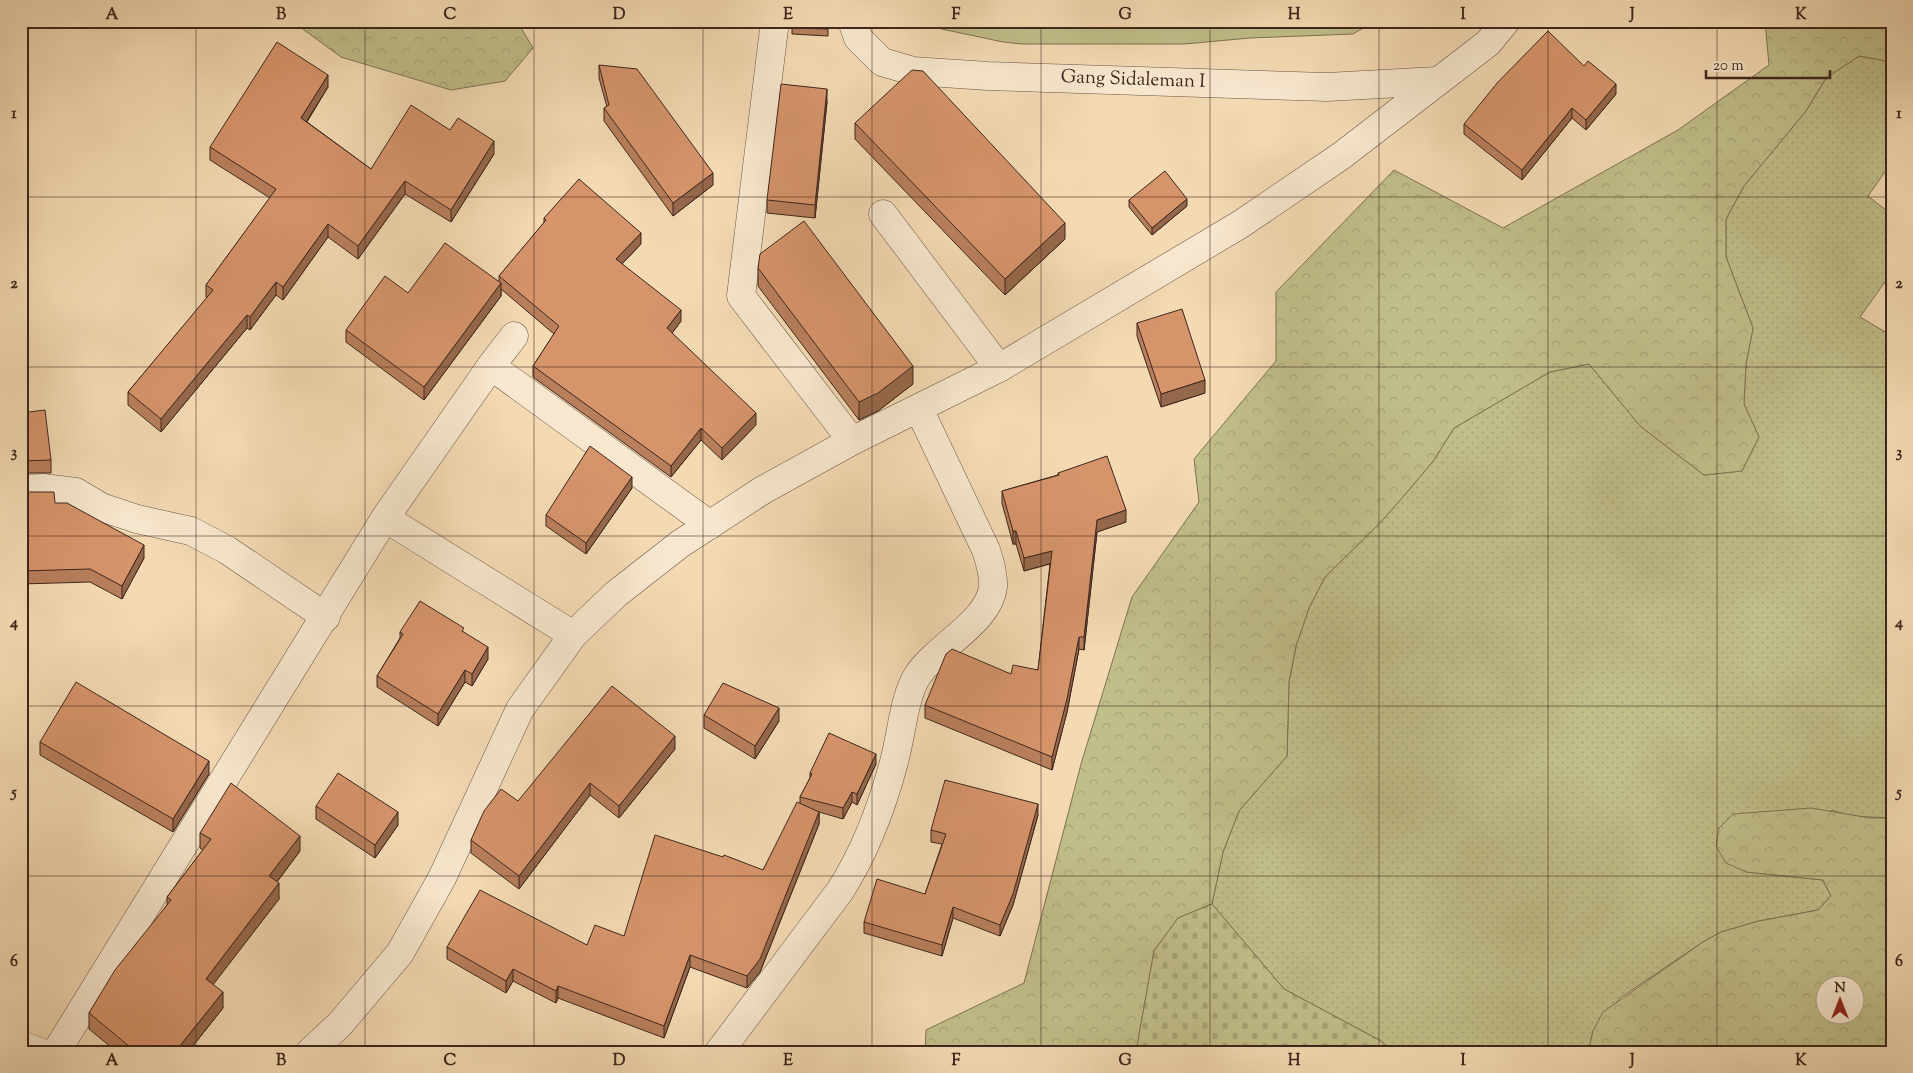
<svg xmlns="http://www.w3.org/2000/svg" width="1913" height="1073" viewBox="0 0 1913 1073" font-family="'Sorts Mill Goudy',serif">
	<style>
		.grass { fill: url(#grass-dots); stroke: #7f7253 }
		.forest { fill: url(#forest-crowns); stroke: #7f7253; fill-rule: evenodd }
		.cemetery { fill: url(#cemetery-stones); stroke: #7f7253 }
		.garden { fill: #c0be89; stroke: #7f7253 }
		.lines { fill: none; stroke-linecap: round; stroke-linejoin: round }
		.street-casing { stroke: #6b5342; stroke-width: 29 }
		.street { stroke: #f7e7ce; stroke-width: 28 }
		.wall { fill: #b87f5c; stroke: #3e261d }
		.shaded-wall { fill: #96684b; stroke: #3e261d }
		.building { fill: #d6946b; stroke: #3e261d }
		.grid { fill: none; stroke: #3e261d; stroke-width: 1; stroke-opacity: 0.55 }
		.labels { text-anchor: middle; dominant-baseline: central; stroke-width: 5; stroke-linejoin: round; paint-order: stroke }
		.street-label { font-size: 19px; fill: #3e261d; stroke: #f7e7ce }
		.neatline { fill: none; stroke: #3e261d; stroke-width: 2 }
		.grid-label { font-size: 16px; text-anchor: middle; font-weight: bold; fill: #3e261d }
	</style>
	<defs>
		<pattern id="grass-dots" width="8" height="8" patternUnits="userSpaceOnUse" patternTransform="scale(1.25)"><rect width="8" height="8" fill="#c0be89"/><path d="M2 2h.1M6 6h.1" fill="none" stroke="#a6a376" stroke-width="1.8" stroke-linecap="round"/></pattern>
		<pattern id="forest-crowns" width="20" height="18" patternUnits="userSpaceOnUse" patternTransform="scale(1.25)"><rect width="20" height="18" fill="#c0be89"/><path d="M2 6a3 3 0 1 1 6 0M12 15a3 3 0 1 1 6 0" fill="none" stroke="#a6a376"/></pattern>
		<pattern id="cemetery-stones" width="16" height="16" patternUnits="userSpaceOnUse" patternTransform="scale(1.25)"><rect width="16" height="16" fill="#c0be89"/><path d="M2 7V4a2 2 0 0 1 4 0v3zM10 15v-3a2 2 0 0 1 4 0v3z" fill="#a6a376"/></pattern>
	</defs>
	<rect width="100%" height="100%" fill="#f3dab3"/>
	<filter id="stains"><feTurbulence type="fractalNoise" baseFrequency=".004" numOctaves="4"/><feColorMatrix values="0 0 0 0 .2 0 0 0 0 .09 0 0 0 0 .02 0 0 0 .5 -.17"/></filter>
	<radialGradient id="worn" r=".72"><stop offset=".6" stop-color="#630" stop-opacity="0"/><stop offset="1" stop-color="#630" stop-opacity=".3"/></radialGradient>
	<polygon class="grass" points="1859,56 1892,62 1892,162 1868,196 1892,215 1892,272 1860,317 1892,336 1892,818 1850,816 1832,810 1746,872 1823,880 1831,896 1818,910 1759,921 1721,932 1703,942 1620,998 1593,1031 1588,1052 1393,1052 1381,1041 1284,989 1212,904 1223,852 1239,811 1287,756 1289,682 1296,646 1309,608 1325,577 1381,522 1408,491 1434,460 1454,428 1550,372 1589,364 1640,426 1704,475 1742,471 1759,437 1744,404 1746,364 1753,328 1726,257 1726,219 1744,186 1806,111 1826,78"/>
	<g class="forest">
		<polygon points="292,21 517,21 533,48 505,81 451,90 341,57"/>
		<polygon points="1765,21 1892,21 1892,62 1859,56 1826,78 1806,111 1744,186 1726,219 1726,257 1753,328 1746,364 1744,404 1759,437 1742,471 1704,475 1640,426 1589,364 1550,372 1454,428 1434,460 1408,491 1381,522 1325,577 1309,608 1296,646 1289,682 1287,756 1239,811 1223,852 1212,904 1178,918 1154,951 1136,1052 925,1052 926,1030 1024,983 1081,764 1132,597 1199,502 1194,459 1276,361 1276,292 1394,170 1503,228 1678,130 1769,65"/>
		<path d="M1811 808 1870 818H1892V1052H1588L1593 1031 1603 1012 1703 942 1721 932 1759 921 1818 910 1831 896 1823 880 1746 872 1726 863 1716 846 1719 828 1733 814ZM1826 986H1856V1016H1826Z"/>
	</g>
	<polygon class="cemetery" points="1212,904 1284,989 1381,1041 1393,1052 1136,1052 1154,951 1178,918"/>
	<polygon class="garden" points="904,21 1375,21 1353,34 1250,38 1184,44 1022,44 1003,42"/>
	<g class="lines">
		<g class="street-casing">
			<g id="street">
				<polyline points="775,21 741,296 852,441"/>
				<polyline points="852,21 858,38 882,62 913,71 988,76 1327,87 1437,81"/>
				<polyline points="883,214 999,368"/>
				<polyline points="491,366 514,336"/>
				<polyline points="21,489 43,488 76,492 101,507 137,519 191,531 227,550 326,617"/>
				<polyline points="385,518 491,366 710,525"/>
				<polyline points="21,1045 40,1052"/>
				<polyline points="56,1052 385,518 573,635"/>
				<polyline points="310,1052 340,1024 400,953 442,878 520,709 573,635 616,594 680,544 763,490 852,441 999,368 1241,224 1341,156 1488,43 1506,21"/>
				<path d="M719 1052 840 891C865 852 882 807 894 762 901 738 904 695 918 675 937 646 989 622 993 587 994 575 990 562 986 550L919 409"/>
			</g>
		</g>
		<use href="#street" class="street"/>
	</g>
	<g class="wall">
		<polygon points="792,21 828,21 828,36 792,34"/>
		<polygon points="599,65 713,185 673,216 604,121 604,108 607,107 599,78"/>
		<polygon points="1584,66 1616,94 1586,130 1572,118 1522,180 1464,134 1464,124"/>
		<polygon points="328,87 307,122 371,169 450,130 494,154 451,222 405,194 358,259 328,237 283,300 276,295 250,330 247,328 161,432 128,405 128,392 207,298 206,297 206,285 270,198 210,160 210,147"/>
		<polygon points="827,102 815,218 767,213 767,200"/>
		<polygon points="855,123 1065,239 1005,295 855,139"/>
		<polygon points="1129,200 1187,206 1152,235 1129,207"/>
		<polygon points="544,218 641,244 622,264 681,321 672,333 756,425 722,460 701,440 671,477 533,377 533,366 554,334 501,289 501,296 424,400 346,342 346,330 408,293 499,282 499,276 544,223"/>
		<polygon points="758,268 913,384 878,411 859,420 758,286"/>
		<polygon points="1137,323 1205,393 1161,407 1137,336"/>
		<polygon points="21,413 51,460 51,473 21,473"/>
		<polygon points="1058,473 1126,522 1097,532 1084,650 1079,649 1067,712 1052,770 925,718 925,705 1011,674 1038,670 1050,564 1024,571 1016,544 1013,544 1002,503 1002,491 1058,475"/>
		<polygon points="632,488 586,554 546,526 546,515"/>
		<polygon points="21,492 55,503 144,558 122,599 90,582 21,584"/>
		<polygon points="400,632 464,632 488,659 472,686 465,682 438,726 377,687 377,676 400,638"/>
		<polygon points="704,715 779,721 755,759 704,728"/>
		<polygon points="40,742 209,774 173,832 40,755"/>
		<polygon points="675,749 619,818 590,795 519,889 471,853 471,840 518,801"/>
		<polygon points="876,764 857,805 852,802 843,819 819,812 819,824 760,972 747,988 690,967 664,1038 558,998 556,1003 513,981 506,993 447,959 447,947 587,945 624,936 763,870 800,804 800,797 810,778 810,773"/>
		<polygon points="316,806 398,825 375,858 316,819"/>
		<polygon points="1038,815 1013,905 1000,936 953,918 942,956 864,933 864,922 925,894 942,844 931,842 931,830"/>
		<polygon points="200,833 300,851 277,882 279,899 213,984 223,1008 188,1052 117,1052 89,1029 89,1013 167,905 167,897 203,850 200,848"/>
	</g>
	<g class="shaded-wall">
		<polygon points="328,75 328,87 301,130 301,118"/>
		<polygon points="1616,84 1616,94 1586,130 1586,120"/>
		<polygon points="827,89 827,102 815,218 815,205"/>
		<polygon points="1572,108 1572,118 1522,180 1522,170"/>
		<polygon points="494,141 494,154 451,222 451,210"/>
		<polygon points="713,173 713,185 673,216 673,203"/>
		<polygon points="405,181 405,194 358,259 358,246"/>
		<polygon points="1187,199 1187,206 1152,235 1152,228"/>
		<polygon points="1065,223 1065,239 1005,295 1005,279"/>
		<polygon points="328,224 328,237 283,300 283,287"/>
		<polygon points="641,233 641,244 616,270 616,259"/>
		<polygon points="276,282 276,295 250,330 250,317"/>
		<polygon points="501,283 501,296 424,400 424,387"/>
		<polygon points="681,310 681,321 667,340 667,328"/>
		<polygon points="247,315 247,328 161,432 161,419"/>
		<polygon points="913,366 913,384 878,411 859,420 859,402"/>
		<polygon points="1205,380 1205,393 1161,407 1161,394"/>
		<polygon points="756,413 756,425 722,460 722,448"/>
		<polygon points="701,428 701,440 671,477 671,466"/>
		<polygon points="632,477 632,488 586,554 586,543"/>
		<polygon points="1126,510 1126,522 1097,532 1084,650 1084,637 1097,520"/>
		<rect x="1013" y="531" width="3" height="13"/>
		<polygon points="144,545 144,558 122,599 122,586"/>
		<polygon points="1052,551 1052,563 1024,571 1024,558"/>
		<polygon points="1079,637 1079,649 1067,712 1052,770 1052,757"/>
		<polygon points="488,647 488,659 472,686 472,674"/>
		<polygon points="465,670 465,682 438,726 438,714"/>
		<polygon points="779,708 779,721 755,759 755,746"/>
		<polygon points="675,736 675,749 619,818 619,806"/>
		<polygon points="876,754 876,764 857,805 857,794"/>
		<polygon points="209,761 209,774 173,832 173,819"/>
		<polygon points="590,783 590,795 519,889 519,876"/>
		<polygon points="852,792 852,802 843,819 843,808"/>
		<polygon points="1038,804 1038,815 1013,905 1000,936 1000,925"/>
		<polygon points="398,812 398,825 375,858 375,845"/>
		<polygon points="819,812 819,824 760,972 747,988 747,976"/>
		<polygon points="300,836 300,851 269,892 269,876"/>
		<polygon points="279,883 279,899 206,994 206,979"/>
		<polygon points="953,907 953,918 942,956 942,945"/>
		<polygon points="690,955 690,967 664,1038 664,1026"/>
		<polygon points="513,969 513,981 506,993 506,981"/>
		<polygon points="558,986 558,998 556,1003 556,991"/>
		<polygon points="223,992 223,1008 188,1052 175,1052"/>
	</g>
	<g class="building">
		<polygon points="792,21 828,21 828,29 792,28"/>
		<polygon points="1548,31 1584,66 1588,61 1616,84 1586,120 1572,108 1522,170 1464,124 1498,82"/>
		<polygon points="277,42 328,75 301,118 371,169 411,105 450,130 458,118 494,141 451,210 405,181 358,246 328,224 283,287 276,282 250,317 247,315 161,419 128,392 213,290 206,285 276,189 210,147"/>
		<polygon points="599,65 637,69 713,173 673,203 604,108 609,105"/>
		<polygon points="912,70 923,71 1065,223 1005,279 855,123"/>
		<polygon points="781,84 827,89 815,205 767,200"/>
		<polygon points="1165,171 1187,199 1152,228 1129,200"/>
		<polygon points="579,179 641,233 616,259 681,310 667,328 756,413 722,448 701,428 671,466 533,366 559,326 499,276 546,220 544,218"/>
		<polygon points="804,221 913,366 878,393 859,402 758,268 760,254"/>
		<polygon points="445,243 501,283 424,387 346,330 385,276 408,293"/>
		<polygon points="1182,309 1205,380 1161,394 1137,323"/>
		<polygon points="45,410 51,460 21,461 21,413"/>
		<polygon points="590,446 632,477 586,543 546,515"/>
		<polygon points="1107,456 1126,510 1097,520 1084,637 1079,637 1067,699 1052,757 925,705 946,654 952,649 1011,674 1013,665 1038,670 1052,551 1024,558 1016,531 1013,531 1002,491 1059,475 1058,473"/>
		<polygon points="21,492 54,492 55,503 67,503 144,545 122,586 90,569 21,571"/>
		<polygon points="420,601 464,628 462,631 488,647 472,674 465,670 438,714 377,676 403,634 400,632"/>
		<polygon points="76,682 209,761 173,819 40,742"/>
		<polygon points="723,683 779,708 755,746 704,715"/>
		<polygon points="612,686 675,736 619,806 590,783 519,876 471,840 484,811 501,789 518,801"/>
		<polygon points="829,733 876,754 857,794 852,792 843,808 800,797 812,774 810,773"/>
		<polygon points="338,773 398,812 375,845 316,806"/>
		<polygon points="945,780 1038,804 1013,894 1000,925 953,907 942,945 864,922 877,879 925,894 946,834 931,830"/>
		<polygon points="231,783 300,836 269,876 279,883 206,979 223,992 175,1052 136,1052 89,1013 115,970 171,900 167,897 211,839 200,833"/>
		<polygon points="797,802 819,812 760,959 747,976 690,955 664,1026 558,986 556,991 513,969 506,981 447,947 480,890 587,945 595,925 624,936 655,835 723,857 724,855 763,870"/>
	</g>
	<path class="grid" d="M196 21V1052M365 21V1052M534 21V1052M703 21V1052M872 21V1052M1041 21V1052M1210 21V1052M1379 21V1052M1548 21V1052M1717 21V1052M21 197H1892M21 367H1892M21 536H1892M21 706H1892M21 876H1892"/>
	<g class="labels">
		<g class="street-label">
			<text transform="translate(1133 80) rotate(2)">Gang Sidaleman I</text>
		</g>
	</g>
	<rect width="1913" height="1073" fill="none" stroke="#f3dab3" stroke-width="55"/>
	<g transform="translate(1840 1000)"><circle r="24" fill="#f7e7ce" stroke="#ad9a87"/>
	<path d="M0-4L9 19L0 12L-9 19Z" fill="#8f2418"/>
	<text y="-8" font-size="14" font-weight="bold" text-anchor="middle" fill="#3e261d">N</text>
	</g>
	<path d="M1706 70v8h124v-8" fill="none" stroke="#3e261d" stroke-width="2.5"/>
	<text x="1713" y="70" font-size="15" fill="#3e261d" stroke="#f7e7ce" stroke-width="4" paint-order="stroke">20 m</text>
	<rect x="28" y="28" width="1858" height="1018" class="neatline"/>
	<g class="grid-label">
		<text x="112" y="19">A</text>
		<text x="281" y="19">B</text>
		<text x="450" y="19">C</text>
		<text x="619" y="19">D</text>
		<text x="788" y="19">E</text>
		<text x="956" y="19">F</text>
		<text x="1125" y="19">G</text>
		<text x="1294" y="19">H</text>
		<text x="1463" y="19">I</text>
		<text x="1632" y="19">J</text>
		<text x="1801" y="19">K</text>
		<text x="14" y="118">1</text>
		<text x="1899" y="118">1</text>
		<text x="14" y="288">2</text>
		<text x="1899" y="288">2</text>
		<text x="14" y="457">3</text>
		<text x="1899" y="457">3</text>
		<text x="14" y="627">4</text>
		<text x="1899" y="627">4</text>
		<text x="14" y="797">5</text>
		<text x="1899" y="797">5</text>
		<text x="14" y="966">6</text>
		<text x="1899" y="966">6</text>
		<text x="112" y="1065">A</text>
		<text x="281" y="1065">B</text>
		<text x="450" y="1065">C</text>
		<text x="619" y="1065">D</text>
		<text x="788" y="1065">E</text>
		<text x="956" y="1065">F</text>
		<text x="1125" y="1065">G</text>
		<text x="1294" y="1065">H</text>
		<text x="1463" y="1065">I</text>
		<text x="1632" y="1065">J</text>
		<text x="1801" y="1065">K</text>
	</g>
	<rect width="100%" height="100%" filter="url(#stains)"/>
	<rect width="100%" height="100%" fill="url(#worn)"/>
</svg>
